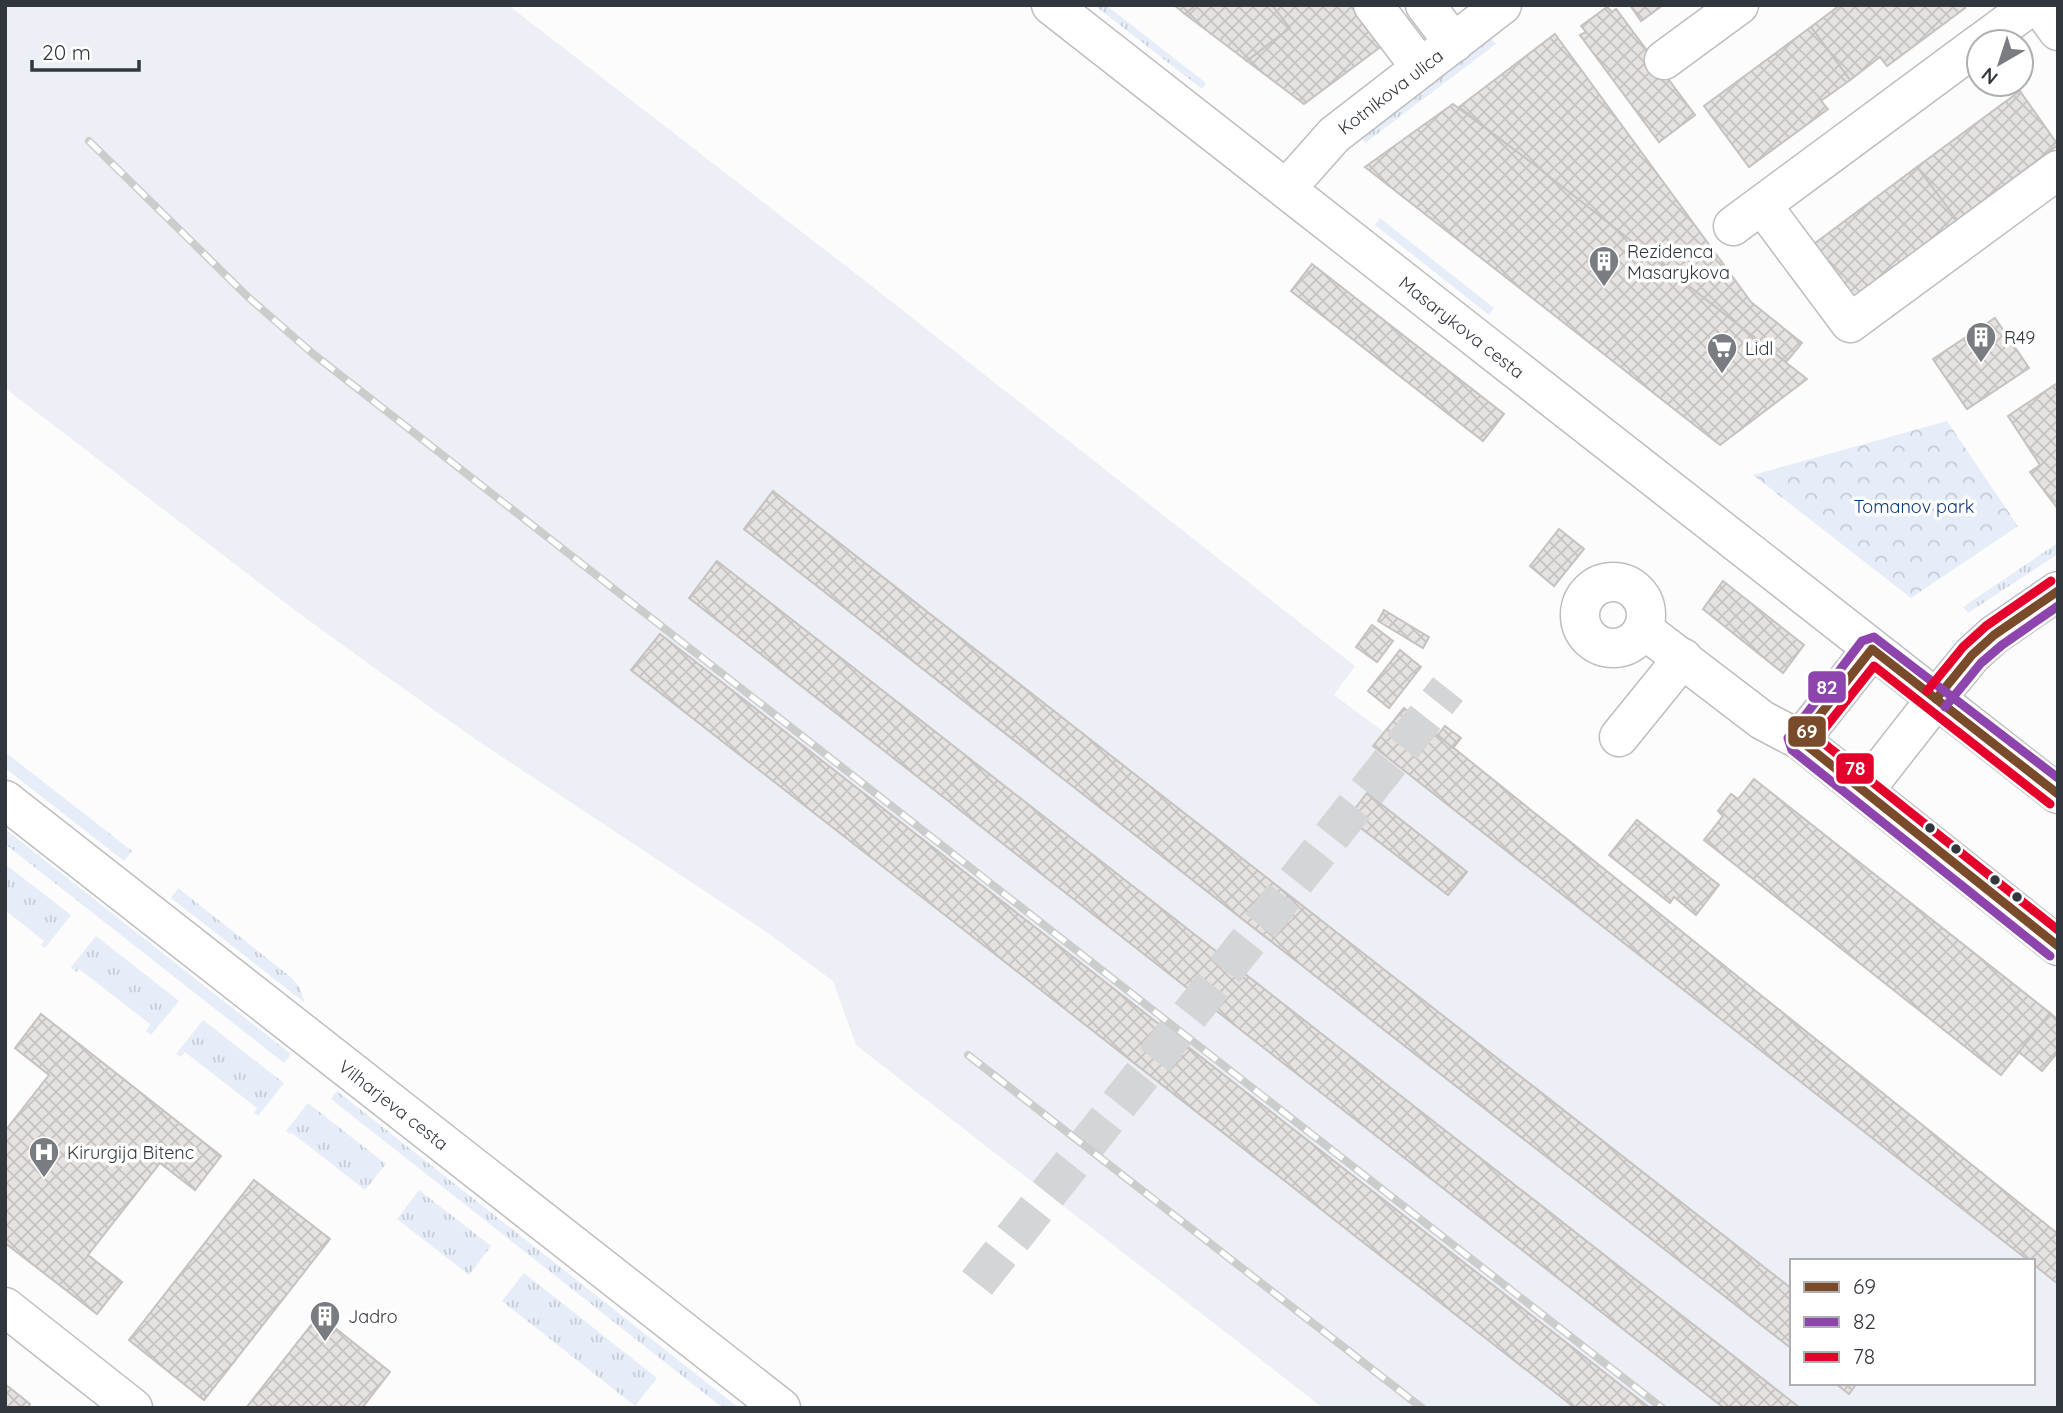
<svg xmlns="http://www.w3.org/2000/svg" width="2063" height="1413" viewBox="0 0 2063 1413" font-family="Quicksand,sans-serif">
	<style>
		.built { fill: #eceff5; fill-rule: evenodd }
		.grass { fill: url(#grass-tufts) }
		.park { fill: url(#park-crowns) }
		.building { fill: url(#building-cross-hatch); stroke: #c6c2c0; stroke-width: 2 }
		.lines { fill: none; stroke-linecap: round; stroke-linejoin: round }
		.minor-tunnel { stroke: #d4d5d6; stroke-width: 38; stroke-dasharray: 38 19; stroke-linecap: butt }
		.minor-casing { stroke: #bcbec1; stroke-width: 41 }
		.major-casing { stroke: #bcbec1; stroke-width: 41 }
		.minor { stroke: #fff; stroke-width: 38 }
		.major { stroke: #fff; stroke-width: 38 }
		.rail-casing { stroke: #cbcccc; stroke-width: 8 }
		.rail { stroke: #fff; stroke-width: 5; stroke-dasharray: 16; stroke-linecap: butt }
		.bus-1-casing { stroke: #fff; stroke-width: 14 }
		.bus-2-casing { stroke: #fff; stroke-width: 14 }
		.bus-3-casing { stroke: #fff; stroke-width: 14 }
		.bus-1 { stroke: #7a4b2a; stroke-width: 9 }
		.bus-2 { stroke: #8e44ad; stroke-width: 9 }
		.bus-3 { stroke: #e4002b; stroke-width: 9 }
		.bus-dot { fill: #32373e; stroke: #fff; stroke-width: 2.5 }
		.labels { text-anchor: middle; dominant-baseline: central; stroke-width: 7; stroke-linejoin: round; paint-order: stroke }
		.street-label { font-size: 18px; fill: #32373e; stroke: #fff }
		.poi-label { font-size: 18px; fill: #32373e; stroke: #fff; text-anchor: start }
		.park-label { font-size: 18px; fill: #07367b; stroke: #fff }
		.line-badge { stroke: #fff; stroke-width: 2.5 }
		.badge-label { font-size: 19px; text-anchor: middle; font-weight: bold; fill: #fff }
	</style>
	<defs>
		<pattern id="grass-tufts" width="24" height="20" patternUnits="userSpaceOnUse" patternTransform="scale(1.75)"><rect width="24" height="20" fill="#e6edf9"/><path d="M3 7l-1-3M5 7V3M7 7l1-3M15 17l-1-3M17 17v-4M19 17l1-3" fill="none" stroke="#c6ccd6"/></pattern>
		<pattern id="park-crowns" width="20" height="18" patternUnits="userSpaceOnUse" patternTransform="scale(1.75)"><rect width="20" height="18" fill="#e6edf9"/><path d="M2 6a3 3 0 1 1 6 0M12 15a3 3 0 1 1 6 0" fill="none" stroke="#c6ccd6"/></pattern>
		<pattern id="building-cross-hatch" width="8" height="8" patternUnits="userSpaceOnUse" patternTransform="scale(1.75)"><rect width="8" height="8" fill="#e5e2e0"/><path d="M0 0l8 8M0 8l8-8" fill="none" stroke="#c5c2c1"/></pattern>
	</defs>
	<rect width="100%" height="100%" fill="#fcfcfc"/>
	<path class="built" d="M5 5H508L873 287 1355 666 1334 695 1384 732 1404 708 2058 1234V1408H1323L856 1045 833 981 768 933 478 741 380 672 296 611 5 388ZM1792 1261H2033V1383H1792Z"/>
	<g class="grass">
		<polygon points="1094,5 1106,5 1206,83 1202,89"/>
		<polygon points="1489,36 1496,44 1365,143 1360,136"/>
		<polygon points="1380,218 1494,308 1489,315 1375,225"/>
		<polygon points="2056,544 2058,554 1968,613 1963,607"/>
		<polygon points="5,752 132,851 124,861 5,768"/>
		<polygon points="5,829 291,1054 284,1063 5,844"/>
		<polygon points="5,864 71,915 45,948 41,945 44,941 5,910"/>
		<polygon points="178,888 292,978 300,988 305,1003 171,898"/>
		<polygon points="96,936 179,1001 151,1035 146,1031 150,1024 79,969 76,972 71,967"/>
		<polygon points="203,1020 284,1083 258,1116 254,1113 257,1108 185,1052 181,1057 176,1054"/>
		<polygon points="337,1091 739,1408 723,1408 331,1099"/>
		<polygon points="308,1103 386,1164 365,1190 292,1133 290,1134 286,1131"/>
		<polygon points="419,1190 491,1246 469,1275 397,1219"/>
		<polygon points="524,1273 657,1378 635,1406 502,1301"/>
	</g>
	<polygon class="park" points="1947,421 2018,526 1911,598 1753,475"/>
	<g class="building">
		<polygon points="1174,5 1196,5 1185,14"/>
		<polygon points="1196,5 1272,5 1290,28 1247,61 1185,14"/>
		<polygon points="1272,5 1352,5 1383,45 1304,104 1247,61 1290,28"/>
		<polygon points="1630,5 1663,5 1641,21"/>
		<polygon points="1840,5 1963,5 1965,8 1887,66 1880,57 1850,80 1811,27"/>
		<polygon points="1607,7 1612,12 1616,9 1695,115 1659,142 1580,35 1586,32 1581,26"/>
		<polygon points="1811,27 1850,80 1821,101 1828,109 1749,167 1704,106"/>
		<polygon points="1555,34 1751,302 1802,343 1786,362 1459,107"/>
		<polygon points="2020,91 2058,145 1957,220 1917,167"/>
		<polygon points="1453,104 1536,166 1807,379 1720,445 1365,167"/>
		<polygon points="1917,167 1957,220 1853,298 1814,244"/>
		<polygon points="1312,264 1504,414 1483,441 1291,291"/>
		<polygon points="1995,318 2029,368 1967,409 1933,359"/>
		<polygon points="2056,384 2058,386 2058,509 2030,472 2040,465 2008,416"/>
		<polygon points="773,491 1792,1289 1792,1349 744,529"/>
		<polygon points="1559,529 1584,549 1554,586 1530,566"/>
		<polygon points="717,561 1800,1408 1724,1408 689,598"/>
		<polygon points="1723,581 1804,645 1783,673 1703,609"/>
		<polygon points="1384,610 1429,637 1423,648 1378,621"/>
		<polygon points="1372,625 1393,641 1377,662 1356,647"/>
		<polygon points="660,634 1650,1408 1575,1408 991,951 631,670"/>
		<polygon points="1400,650 1421,667 1389,708 1368,691"/>
		<polygon points="1404,708 2058,1234 2058,1284 2033,1264 2033,1261 2029,1261 1373,746"/>
		<polygon points="1445,726 1461,738 1453,748 1438,735"/>
		<polygon points="1754,779 2050,1013 2001,1075 1704,840 1723,816 1718,811 1731,794 1738,799"/>
		<polygon points="1367,793 1467,872 1448,895 1348,818"/>
		<polygon points="1637,820 1719,885 1696,915 1674,897 1670,903 1609,855"/>
		<polygon points="2050,1013 2058,1020 2058,1052 2042,1071 2019,1052"/>
		<polygon points="41,1014 221,1156 195,1190 160,1163 88,1255 122,1282 97,1314 5,1243 5,1131 49,1075 15,1048"/>
		<polygon points="254,1180 330,1239 204,1400 129,1340"/>
		<polygon points="319,1315 390,1372 362,1408 246,1408"/>
		<polygon points="1835,1383 1857,1383 1849,1394"/>
		<polygon points="5,1384 30,1404 28,1408 5,1408"/>
	</g>
	<g class="lines">
		<polyline class="minor-tunnel" points="977,1283 1448,689"/>
		<g class="minor-casing">
			<g id="minor">
				<polyline points="1373,5 1421,68"/>
				<polyline points="1425,5 1454,43"/>
				<polyline points="2039,5 2058,31"/>
				<polyline points="1982,42 2032,5"/>
				<polyline points="1664,60 1739,5"/>
				<path id="s1" d="M1287 188 1334 135 1502 5"/>
				<polyline points="1762,205 1850,323 2058,170"/>
				<polyline points="1733,226 1979,44"/>
				<circle cx="1613" cy="615" r="33"/>
				<polyline points="1643,629 1762,720 1800,740 2058,946"/>
				<polyline points="1619,737 1683,658"/>
				<polyline points="1800,740 1872,649"/>
				<polyline points="1864,791 1936,699"/>
				<polyline points="5,1307 133,1408"/>
			</g>
		</g>
		<g class="major-casing">
			<g id="major">
				<path id="s2" d="M1051 5 2058 794"/>
				<polyline points="1936,699 1972,655 1994,635 2058,591"/>
				<path id="s3" d="M5 800 781 1408"/>
			</g>
		</g>
		<use href="#minor" class="minor"/>
		<use href="#major" class="major"/>
		<g class="rail-casing">
			<g id="rail">
				<polyline points="89,141 248,297 312,353 1662,1408"/>
				<polyline points="968,1055 1422,1408"/>
			</g>
		</g>
		<use href="#rail" class="rail"/>
		<g class="bus-1-casing">
			<g id="bus-1">
				<polyline points="1936,699 1972,655 1994,635 2058,591"/>
				<polyline points="2058,794 1872,649 1800,740 2058,946"/>
			</g>
		</g>
		<g class="bus-2-casing">
			<g id="bus-2">
				<polyline points="1945,707 1981,663 2002,645 2058,606"/>
				<polyline points="2050,956 1792,750 1788,738 1862,641 1874,637 2058,778"/>
			</g>
		</g>
		<g class="bus-3-casing">
			<g id="bus-3">
				<polyline points="1927,691 1963,647 1986,626 2051,581"/>
				<polyline points="2050,804 1874,666 1817,738 2058,930"/>
			</g>
		</g>
		<use href="#bus-1" class="bus-1"/>
		<use href="#bus-2" class="bus-2"/>
		<use href="#bus-3" class="bus-3"/>
	</g>
	<defs>
		<g id="building-pin" transform="scale(1.575)"><path d="M0 17L-7.5 6A9.5 9.5 0 1 1 7.5 6Z" fill="#797c80" stroke="#fff"/><path d="M-4-6H4V6H1V3H-1V6H-4ZM-2.5-4.3h1.7v1.8h-1.7ZM.8-4.3h1.7v1.8H.8ZM-2.5-1h1.7V.8h-1.7ZM.8-1h1.7V.8H.8Z" fill="#fff"/></g>
		<g id="supermarket-pin" transform="scale(1.575)"><path d="M0 17L-7.5 6A9.5 9.5 0 1 1 7.5 6Z" fill="#797c80" stroke="#fff"/><path d="M-6-5.5h2.5l.6 2H6L4.5 2H-2.5L-4.4-4H-6ZM-1.5 3.2a1.3 1.3 0 1 0 .1 0ZM3 3.2a1.3 1.3 0 1 0 .1 0Z" fill="#fff"/></g>
		<g id="hospital-pin" transform="scale(1.575)"><path d="M0 17L-7.5 6A9.5 9.5 0 1 1 7.5 6Z" fill="#797c80" stroke="#fff"/><path d="M-5-5h3v3.5h4V-5h3V5h-3V1.5h-4V5h-3Z" fill="#fff"/></g>
	</defs>
	<g fill-rule="evenodd">
		<use href="#building-pin" x="1604" y="261"/>
		<use href="#building-pin" x="1981" y="337"/>
		<use href="#supermarket-pin" x="1722" y="348"/>
		<use href="#hospital-pin" x="44" y="1152"/>
		<use href="#building-pin" x="325" y="1316"/>
	</g>
	<g class="bus-dot">
		<circle cx="1930" cy="828" r="6"/>
		<circle cx="1956" cy="849" r="6"/>
		<circle cx="1995" cy="880" r="6"/>
		<circle cx="2017" cy="897" r="6"/>
	</g>
	<g class="labels">
		<g class="street-label">
			<text stroke="none"><textPath href="#s1" startOffset="142">Kotnikova ulica</textPath></text>
			<text stroke="none"><textPath href="#s2" startOffset="522">Masarykova cesta</textPath></text>
			<text stroke="none"><textPath href="#s3" startOffset="494">Vilharjeva cesta</textPath></text>
		</g>
		<g class="poi-label">
			<text x="1627" y="251">Rezidenca<tspan x="1627" dy="21">Masarykova</tspan></text>
			<text x="2004" y="337">R49</text>
			<text x="1745" y="348">Lidl</text>
			<text x="67" y="1152">Kirurgija Bitenc</text>
			<text x="348" y="1316">Jadro</text>
		</g>
		<g class="park-label">
			<text x="1914" y="506">Tomanov park</text>
		</g>
	</g>
	<g class="line-badge">
		<rect x="1807" y="670" width="40" height="34" rx="7" fill="#8e44ad"/>
		<rect x="1787" y="715" width="40" height="33" rx="7" fill="#7a4b2a"/>
		<rect x="1835" y="752" width="40" height="33" rx="7" fill="#e4002b"/>
	</g>
	<g class="badge-label">
		<text x="1827" y="694">82</text>
		<text x="1807" y="738">69</text>
		<text x="1855" y="775">78</text>
	</g>
	<rect width="2063" height="1413" fill="none" stroke="#32373e" stroke-width="14"/>
	<rect x="1790" y="1259" width="245" height="126" fill="#ffffff" stroke="#adafb2" stroke-width="2"/>
	<rect x="1804" y="1282" width="35" height="10" fill="#7a4b2a" stroke="#adafb2" stroke-width="2"/>
	<text x="1853" y="1294" font-size="21" fill="#32373e">69</text>
	<rect x="1804" y="1317" width="35" height="10" fill="#8e44ad" stroke="#adafb2" stroke-width="2"/>
	<text x="1853" y="1329" font-size="21" fill="#32373e">82</text>
	<rect x="1804" y="1352" width="35" height="10" fill="#e4002b" stroke="#adafb2" stroke-width="2"/>
	<text x="1853" y="1364" font-size="21" fill="#32373e">78</text>
	<g transform="translate(2000 63) rotate(219)"><circle r="33" fill="#ffffff" stroke="#adafb2" stroke-width="2"/>
	<path d="M0-5L12 26L0 18L-12 26Z" fill="#797c80"/>
	<text y="-10" font-size="19" font-weight="bold" text-anchor="middle" fill="#32373e">N</text>
	</g>
	<path d="M32 60v10h107v-10" fill="none" stroke="#32373e" stroke-width="3.5"/>
	<text x="42" y="60" font-size="21" fill="#32373e" stroke="#ffffff" stroke-width="5" paint-order="stroke">20 m</text>
</svg>
